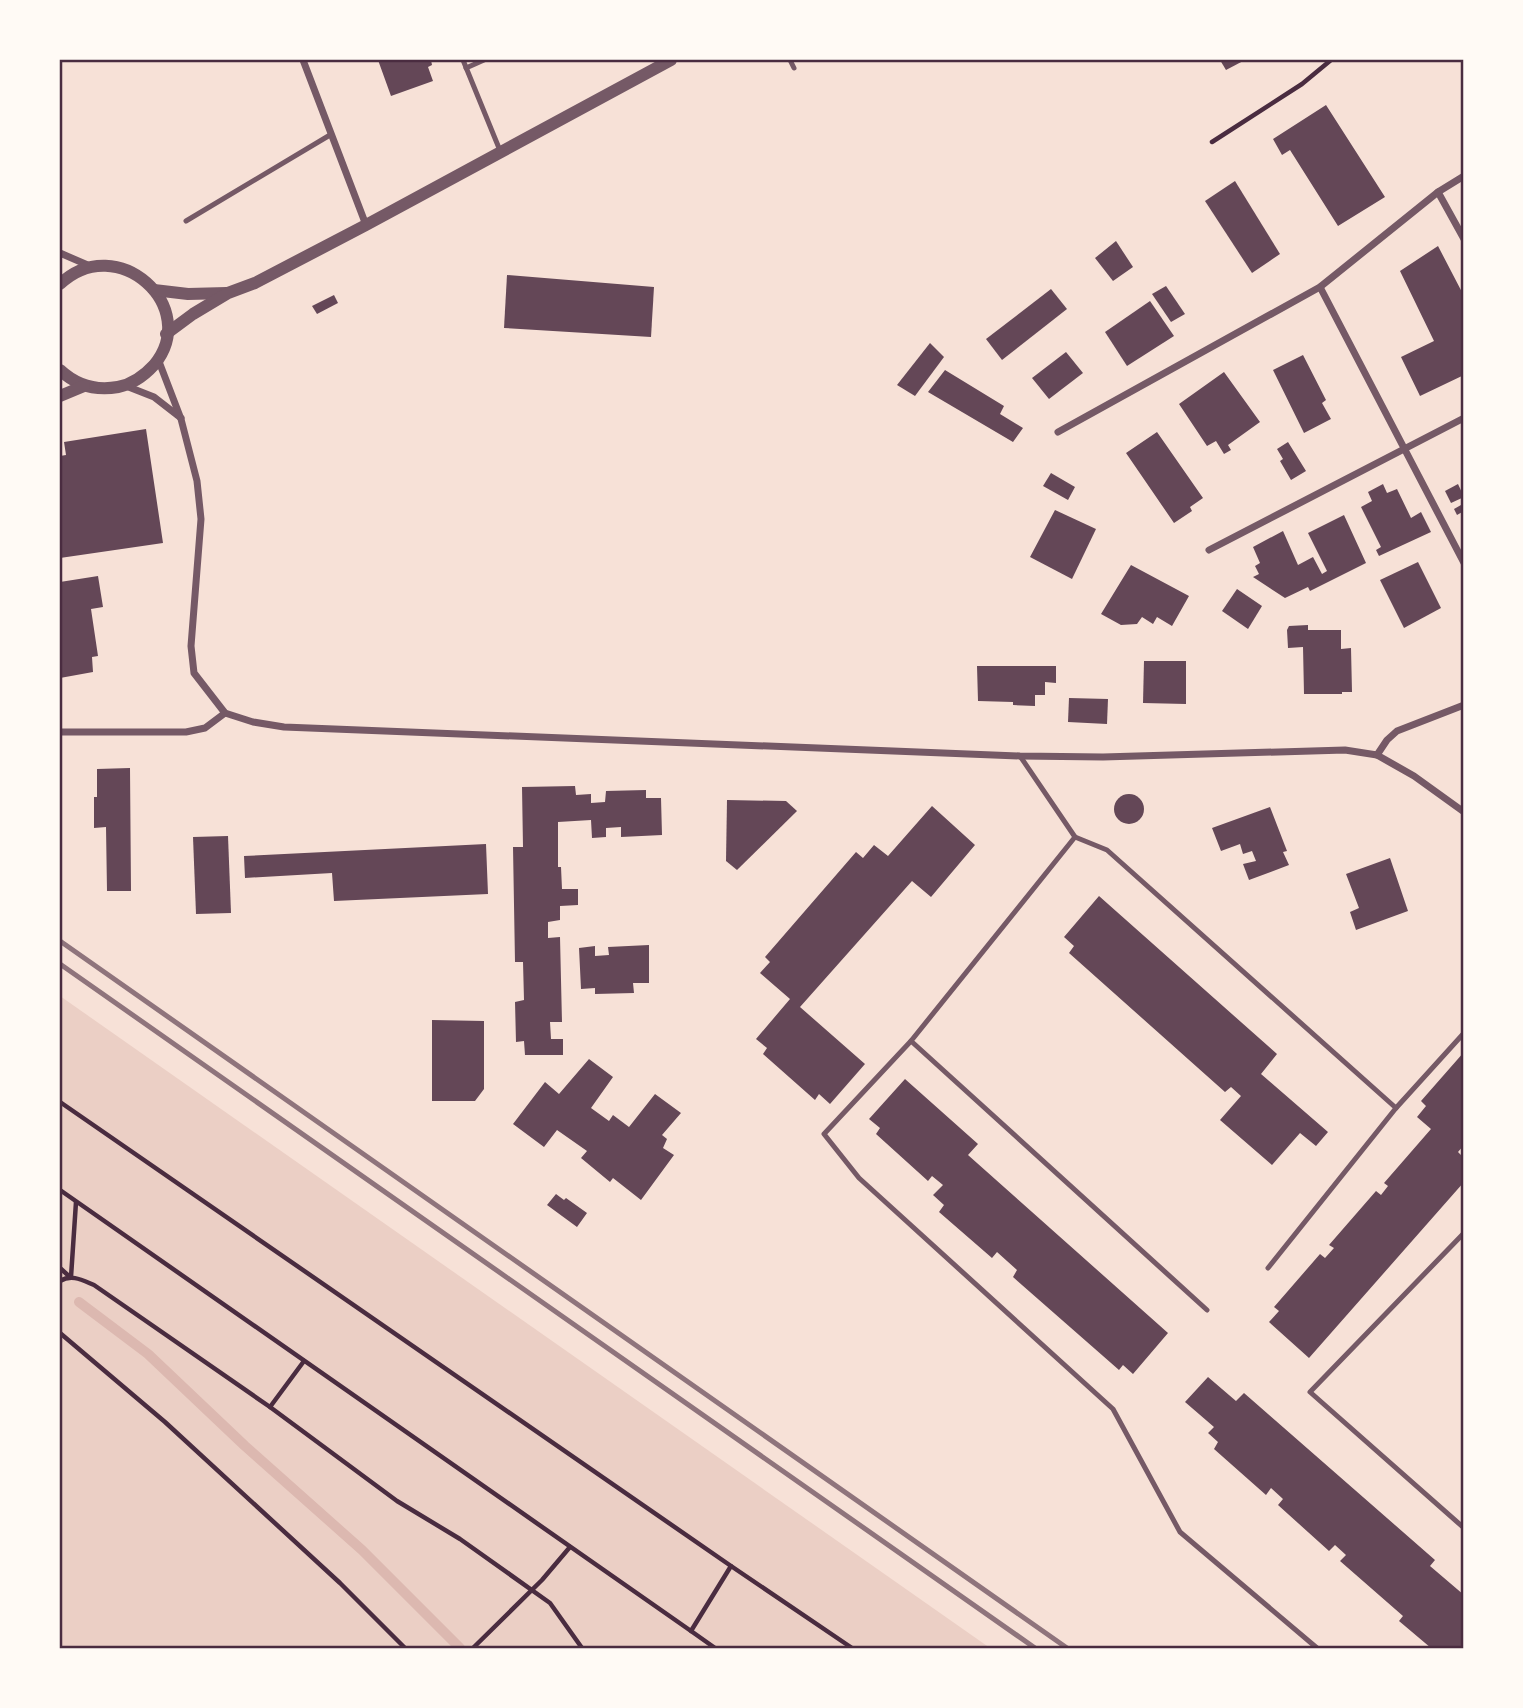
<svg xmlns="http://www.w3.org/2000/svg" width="1523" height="1708" viewBox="0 0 1523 1708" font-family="Cabin,sans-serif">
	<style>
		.green { fill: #ebcfc5 }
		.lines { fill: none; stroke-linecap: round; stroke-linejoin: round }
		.stream { stroke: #dcb8b0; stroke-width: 10 }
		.building { fill: #644757 }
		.path { stroke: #4a2c40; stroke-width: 4.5 }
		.service { stroke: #755966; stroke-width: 5 }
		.minor { stroke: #755966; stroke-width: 7 }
		.tertiary { stroke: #755966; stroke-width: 12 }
		.rail { stroke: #8f747c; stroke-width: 5 }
		.neatline { fill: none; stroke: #4a2c40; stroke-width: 2.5 }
	</style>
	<rect width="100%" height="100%" fill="#f7e1d7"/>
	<polygon class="green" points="60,996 990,1648 60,1648"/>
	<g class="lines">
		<polyline class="stream" points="79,1302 148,1354 245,1446 362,1550 460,1648"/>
	</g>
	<g class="building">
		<polygon points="378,60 431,60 432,65 428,67 433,81 391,96"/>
		<polygon points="1220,60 1245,60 1226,70"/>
		<polygon points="1326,105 1385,197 1338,226 1290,150 1282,155 1273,139"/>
		<polygon points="1235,181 1280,254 1252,273 1205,201"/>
		<polygon points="1116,241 1133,267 1113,281 1095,258"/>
		<polygon points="1438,246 1464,296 1464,375 1420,396 1401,357 1434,341 1400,271"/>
		<polygon points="507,275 654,287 651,337 504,328"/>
		<polygon points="1166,286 1185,314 1171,322 1152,294"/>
		<polygon points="1051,289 1067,309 1002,360 986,339"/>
		<polygon points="334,295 338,303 317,314 312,306"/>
		<polygon points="1150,301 1174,336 1127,366 1105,332"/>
		<polygon points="930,343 944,357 915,396 897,385"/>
		<polygon points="1066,352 1083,373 1049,399 1032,378"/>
		<polygon points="1303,355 1326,400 1322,403 1331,419 1304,433 1273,370"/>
		<polygon points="945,370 1004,406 1000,414 1023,428 1013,442 928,392"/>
		<polygon points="1224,372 1260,422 1228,445 1231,450 1224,454 1216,441 1207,446 1179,404"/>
		<polygon points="146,429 163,543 60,558 60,456 66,455 64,442"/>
		<polygon points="1157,432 1203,498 1190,507 1192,511 1174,523 1126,453"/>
		<polygon points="1288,442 1306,471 1291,480 1280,461 1283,459 1277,449"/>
		<polygon points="1051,473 1075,487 1068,500 1043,486"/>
		<polygon points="1383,484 1387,493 1397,489 1411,518 1421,512 1431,532 1379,556 1376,550 1381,547 1361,507 1372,501 1368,492"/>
		<polygon points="1458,484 1464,497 1451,503 1445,491"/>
		<polygon points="1461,505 1464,511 1457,515 1454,509"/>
		<polygon points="1055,510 1096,529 1072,579 1030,557"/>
		<polygon points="1344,515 1366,563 1310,591 1308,587 1285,598 1253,577 1259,574 1255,566 1260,563 1253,547 1283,531 1298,565 1313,557 1322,574 1327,571 1308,533"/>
		<polygon points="1418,562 1441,608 1404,628 1380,580"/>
		<polygon points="1131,565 1189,596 1172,626 1157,617 1153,624 1142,617 1137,624 1121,625 1101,614"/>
		<polygon points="98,576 103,607 91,609 98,656 92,657 93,672 60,678 60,582"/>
		<polygon points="1237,589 1262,606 1248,629 1222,611"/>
		<polygon points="1308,625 1308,630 1341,630 1341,649 1351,648 1352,692 1342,692 1342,694 1304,694 1303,647 1288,648 1287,630 1289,626"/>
		<polygon points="1144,661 1186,661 1186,704 1143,703"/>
		<polygon points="977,666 1056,666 1056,683 1045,682 1045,695 1035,695 1035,706 1013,705 1013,702 978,701"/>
		<polygon points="1069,698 1108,699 1107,724 1068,722"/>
		<polygon points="130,768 131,891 107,891 106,827 94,828 94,797 97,797 97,769"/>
		<polygon points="575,786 576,795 591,794 591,803 605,802 606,791 646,790 646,798 661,798 662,835 621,837 621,827 606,828 606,837 592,838 591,820 558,822 558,867 561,867 562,889 578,889 578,905 560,906 560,920 548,922 548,938 560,937 562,1022 550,1022 551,1039 563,1039 563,1055 525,1055 524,1041 516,1042 515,1002 524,1000 523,962 515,962 513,847 523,847 522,787"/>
		<circle cx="1129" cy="809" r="15"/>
		<polygon points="727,800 786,801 797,811 737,870 726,861"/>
		<polygon points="932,806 975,845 931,897 912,881 800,1007 865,1064 830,1104 819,1094 815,1100 763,1054 767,1048 756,1039 790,999 760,973 770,962 765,957 856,852 863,858 874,845 888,856"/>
		<polygon points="1270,807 1287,851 1283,852 1289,865 1249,880 1243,864 1256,861 1252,851 1243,854 1240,844 1221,851 1212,828"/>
		<polygon points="228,836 231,913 196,914 193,837"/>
		<polygon points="486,844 488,894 334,901 332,873 245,878 244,856"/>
		<polygon points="1390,858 1408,911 1356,930 1350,912 1359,908 1346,874"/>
		<polygon points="1099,896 1277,1054 1261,1074 1328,1132 1316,1146 1300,1133 1272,1165 1220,1120 1241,1096 1231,1087 1225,1092 1069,953 1074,946 1064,937"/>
		<polygon points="649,945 649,983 633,983 634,993 595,994 595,988 581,989 579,948 595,946 595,956 609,955 608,947"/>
		<polygon points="432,1020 484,1021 484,1089 475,1101 432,1101"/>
		<polygon points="1464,1052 1464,1145 1458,1152 1464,1158 1464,1182 1309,1358 1269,1322 1279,1311 1274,1307 1320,1254 1325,1258 1334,1248 1329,1245 1376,1191 1381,1195 1388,1186 1384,1183 1431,1129 1417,1117 1426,1106 1421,1101"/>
		<polygon points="589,1059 613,1077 591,1108 609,1121 613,1115 629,1127 655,1094 681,1113 662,1135 667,1139 663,1148 674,1155 641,1200 613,1178 610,1182 581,1158 587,1151 557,1130 544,1147 513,1124 545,1082 559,1094"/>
		<polygon points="905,1079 978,1144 968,1155 1168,1333 1133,1374 1123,1365 1119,1370 1013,1277 1017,1270 997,1252 992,1258 939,1212 944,1205 933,1195 943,1185 932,1176 928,1181 876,1134 880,1128 869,1119"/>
		<polygon points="556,1194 564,1200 566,1198 587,1213 577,1227 547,1205"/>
		<polygon points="1208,1377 1236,1401 1244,1393 1435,1560 1430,1566 1464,1595 1464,1648 1431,1648 1399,1621 1403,1616 1340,1561 1346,1555 1335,1545 1329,1551 1278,1505 1283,1499 1271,1488 1266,1495 1214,1449 1218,1442 1208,1433 1214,1427 1185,1402"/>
	</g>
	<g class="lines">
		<g class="path">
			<polyline points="1212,142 1302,84 1331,60"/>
			<polyline points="60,1102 731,1566 691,1631 60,1190"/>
			<polyline points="60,1268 70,1277"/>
			<polyline points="71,1277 76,1202"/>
			<path d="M60 1281C72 1274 82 1280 94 1285L270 1407 397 1501 460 1539 550 1603 582 1648"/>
			<polyline points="60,1333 165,1422 340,1583 405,1648"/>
			<polyline points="270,1407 304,1361"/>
			<polyline points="731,1566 852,1648"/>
			<polyline points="691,1631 715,1648"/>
			<polyline points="473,1648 542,1580 570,1547"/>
		</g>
		<g class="service">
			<polyline points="463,60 501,153"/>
			<polyline points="790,60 794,68"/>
			<polyline points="466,68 484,60"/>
			<polyline points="186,221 330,135"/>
			<polyline points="1020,756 1075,837 911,1041 1207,1310"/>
			<polyline points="1075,837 1107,850 1396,1108 1268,1268"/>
			<polyline points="911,1041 824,1134 859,1178 1113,1409 1180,1532 1317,1648"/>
			<polyline points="1396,1108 1464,1033"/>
			<polyline points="1464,1233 1310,1392 1464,1528"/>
		</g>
		<g class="minor">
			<polyline points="303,60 366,225"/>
			<polyline points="1438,192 1464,239"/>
			<polyline points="60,253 90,266"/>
			<polyline points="1320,287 1464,563"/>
			<polyline points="158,359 181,419 197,481 201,519 191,646 194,673 225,713 253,722 284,727 1020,756 1103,757 1345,750 1377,755 1414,776 1464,812"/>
			<polyline points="126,386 154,397 181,418"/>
			<polyline points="1058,432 1320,287 1438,192 1464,176"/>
			<polyline points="1209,550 1464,418"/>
			<polyline points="60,732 186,732 205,728 225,713"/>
			<polyline points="1377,755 1387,740 1397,731 1464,705"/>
		</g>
		<g class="tertiary">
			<path d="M60 284C117 230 202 307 154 365 144 376 133 384 118 387 96 391 76 385 60 370"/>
			<polyline points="154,290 188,294 227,293"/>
			<polyline points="166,334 193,314 228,293 255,283 366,225 671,60"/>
			<polyline points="60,396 84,386"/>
		</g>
		<g class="rail">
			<polyline points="60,941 1067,1648"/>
			<polyline points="60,964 1035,1648"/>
		</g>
	</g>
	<rect width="1523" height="1708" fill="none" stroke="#fffaf5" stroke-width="122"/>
	<rect x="61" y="61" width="1401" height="1586" class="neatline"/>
</svg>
